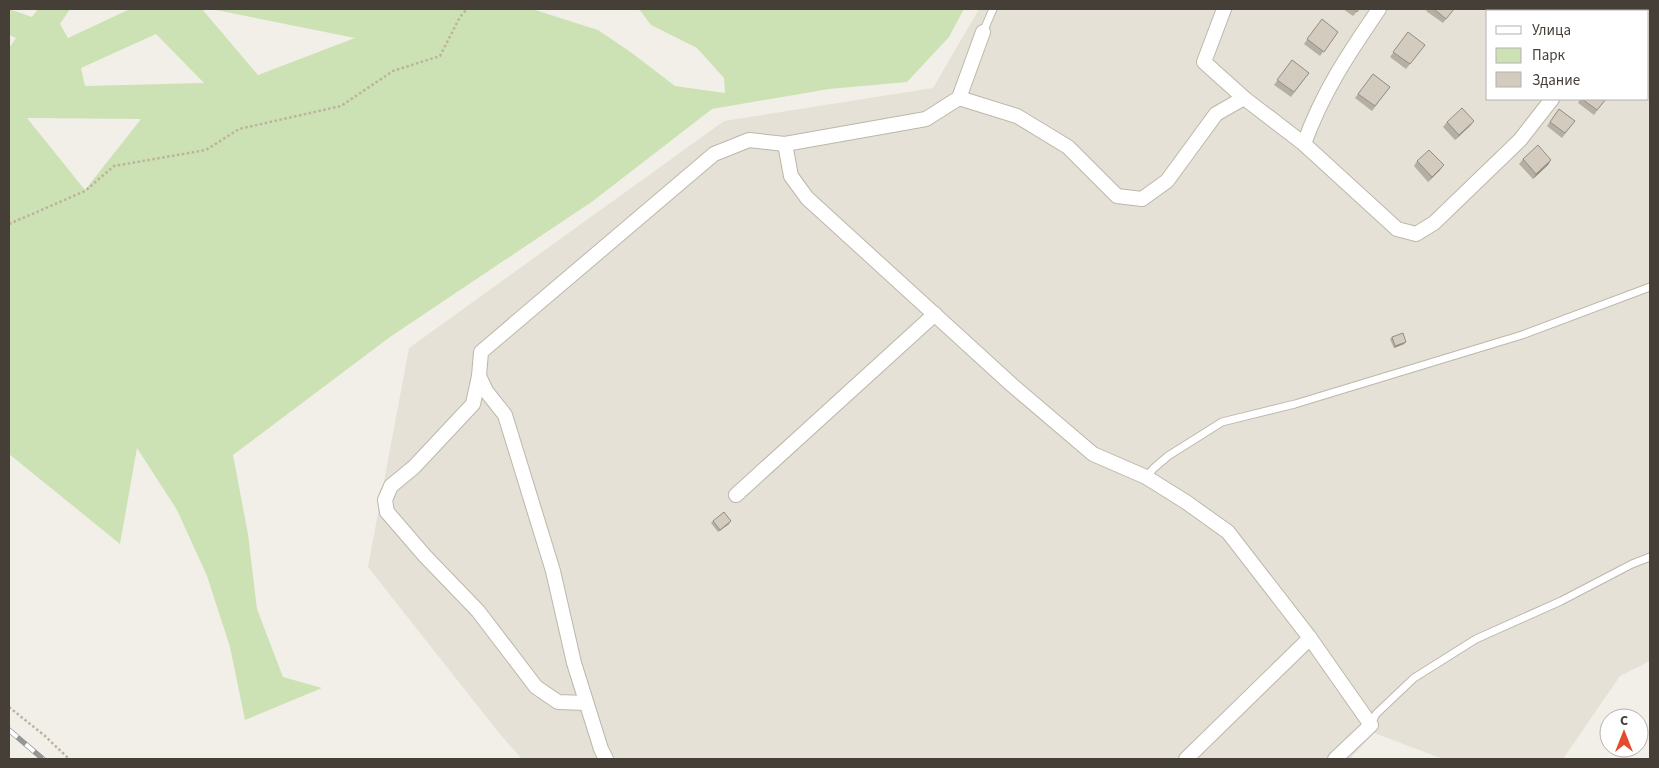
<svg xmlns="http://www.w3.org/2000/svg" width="1659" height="768" viewBox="0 0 1659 768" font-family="'Source Sans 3',sans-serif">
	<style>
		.residential { fill: #e5e1d6; fill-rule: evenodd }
		.green { fill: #cde2b4; fill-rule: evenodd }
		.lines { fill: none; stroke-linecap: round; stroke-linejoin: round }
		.lane-casing { stroke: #bdb7ab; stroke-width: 9 }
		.street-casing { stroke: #bdb7ab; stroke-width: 16 }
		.path { stroke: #bdb29e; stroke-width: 2.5; stroke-dasharray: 2.5 2.5; stroke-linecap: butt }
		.lane { stroke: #fff; stroke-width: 7 }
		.street { stroke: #fff; stroke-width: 14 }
		.rail-casing { stroke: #969696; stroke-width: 5.5 }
		.rail { stroke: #fff; stroke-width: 4; stroke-dasharray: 11; stroke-linecap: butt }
		.wall { fill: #b5afa3 }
		.shaded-wall { fill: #938e85 }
		.building { fill: #d2cbbe; stroke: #938e85 }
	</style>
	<rect width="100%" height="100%" fill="#f2efe8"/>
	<path class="residential" d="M979 9H1650V661L1620 676 1563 759H1443L1374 733 1350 759H522L499 733 368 567 409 348 724 121 933 88ZM1488 11H1648V99H1488Z"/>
	<path class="green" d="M9 9 32 17 38 9H70L60 24 68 38 130 9H202L258 75 355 38 211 9H532L598 30 632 53 675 86 725 93 724 78 697 48 651 25 639 9H964L949 37 907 82 829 89 712 109 593 201 390 337 233 455 248 534 257 609 283 677 322 688 245 720 230 647 207 576 177 510 137 448 120 544 9 454V48L16 38 9 35ZM156 34 204 83 85 86 81 68ZM27 118 140 119H141L85 190Z"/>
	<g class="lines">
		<g class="lane-casing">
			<g id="lane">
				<polyline points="983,32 993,9"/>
				<polyline points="1146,477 1154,468 1168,456 1222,422 1295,404 1522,335 1650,287"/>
				<polyline points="1371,724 1376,714 1414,678 1476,639 1561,601 1632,564 1650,557"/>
			</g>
		</g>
		<g class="street-casing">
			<g id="street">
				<polyline points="1224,9 1204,62 1244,98 1304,144 1397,229 1416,234 1434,223 1520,140 1552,99"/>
				<polyline points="1622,11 1624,9"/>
				<polyline points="959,98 1017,116 1068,147 1117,196 1142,199 1167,181 1216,114 1244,98"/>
				<polyline points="785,144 791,176 807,198 1012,385 1093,454 1146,477 1186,502 1228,532 1310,638 1371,725 1335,759"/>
				<path d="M1304 144C1322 93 1349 53 1379 9"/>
				<polyline points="479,376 473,404 414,467 391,486 385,500 387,512 425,556 478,611 536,687 558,702 586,703"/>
				<polyline points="736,495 935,314"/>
				<polyline points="606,759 601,749 574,663 553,571 505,415 486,391 479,376 481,352 714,154 749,140 785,144 926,119 959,98 983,32"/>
				<polyline points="1186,759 1310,638"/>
			</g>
		</g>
		<g class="path">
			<polyline points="9,224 85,191 114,166 206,150 239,129 341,106 393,71 440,56 460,17 467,9"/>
			<polyline points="9,707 45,736 69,759"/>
		</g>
		<use href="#lane" class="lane"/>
		<use href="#street" class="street"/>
		<g class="rail-casing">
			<polyline id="rail" points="9,730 43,759"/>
		</g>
		<use href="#rail" class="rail"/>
	</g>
	<g class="wall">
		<polygon points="1343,9 1359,9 1353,16"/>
		<polygon points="1428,9 1454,9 1443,23 1426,11"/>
		<polygon points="1322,19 1338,32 1320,56 1304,44"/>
		<polygon points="1408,32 1425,45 1406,69 1390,57"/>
		<polygon points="1292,60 1309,73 1291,97 1274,85"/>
		<polygon points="1373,74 1390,87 1372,111 1355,98"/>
		<polygon points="1580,99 1606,99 1594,115 1578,103"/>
		<polygon points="1559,109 1575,121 1562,138 1547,126"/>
		<polygon points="1474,121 1470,126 1455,140 1443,127 1447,122"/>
		<polygon points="1523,159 1551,160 1548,165 1533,179 1519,164"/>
		<polygon points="1417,161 1440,170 1428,182 1414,166"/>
		<polygon points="1392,337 1404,344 1394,348 1390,339"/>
		<polygon points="713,521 729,524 718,532 711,523"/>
	</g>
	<g class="shaded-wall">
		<polygon points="1474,121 1470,126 1455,140 1459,135"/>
		<polygon points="1551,160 1548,165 1533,179 1536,174"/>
		<polygon points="1444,165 1440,170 1428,182 1432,177"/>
		<polygon points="1406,342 1404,344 1394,348 1395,346"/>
		<polygon points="731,521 729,524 718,532 720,530"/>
	</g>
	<g class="building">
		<polygon points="1353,9 1359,9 1357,12"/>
		<polygon points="1434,9 1454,9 1446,19"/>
		<polygon points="1556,9 1558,9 1561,11 1555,11"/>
		<polygon points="1322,19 1338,32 1324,52 1307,39"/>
		<polygon points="1408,32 1425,45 1410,64 1393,52"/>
		<polygon points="1292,60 1309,73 1294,92 1277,80"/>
		<polygon points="1373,74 1390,87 1375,106 1358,94"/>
		<polygon points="1582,99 1606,99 1597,110"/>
		<polygon points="1462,108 1474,121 1459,135 1447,122"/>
		<polygon points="1559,109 1575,121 1565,133 1550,122"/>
		<polygon points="1538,145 1551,160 1536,174 1523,159"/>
		<polygon points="1429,150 1444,165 1432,177 1417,161"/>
		<polygon points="1403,333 1406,342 1395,346 1392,337"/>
		<polygon points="724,512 731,521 720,530 713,521"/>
	</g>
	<rect width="1659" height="768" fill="none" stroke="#453f37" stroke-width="20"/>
	<rect x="1486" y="10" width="162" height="90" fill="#ffffff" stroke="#b5b2af"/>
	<rect x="1496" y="26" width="25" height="8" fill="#ffffff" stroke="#b5b2af"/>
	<text x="1532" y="35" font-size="15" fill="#453f37">Улица</text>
	<rect x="1496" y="48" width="25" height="15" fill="#cde2b4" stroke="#b5b2af"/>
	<text x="1532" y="60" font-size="15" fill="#453f37">Парк</text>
	<rect x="1496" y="72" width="25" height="15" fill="#d2cbbe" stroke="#b5b2af"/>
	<text x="1532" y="85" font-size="15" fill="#453f37">Здание</text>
	<g transform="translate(1624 733)"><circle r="24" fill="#ffffff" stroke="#b5b2af"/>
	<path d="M0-4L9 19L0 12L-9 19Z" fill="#e54a2c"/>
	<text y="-8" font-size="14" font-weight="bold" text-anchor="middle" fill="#453f37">С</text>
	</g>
</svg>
